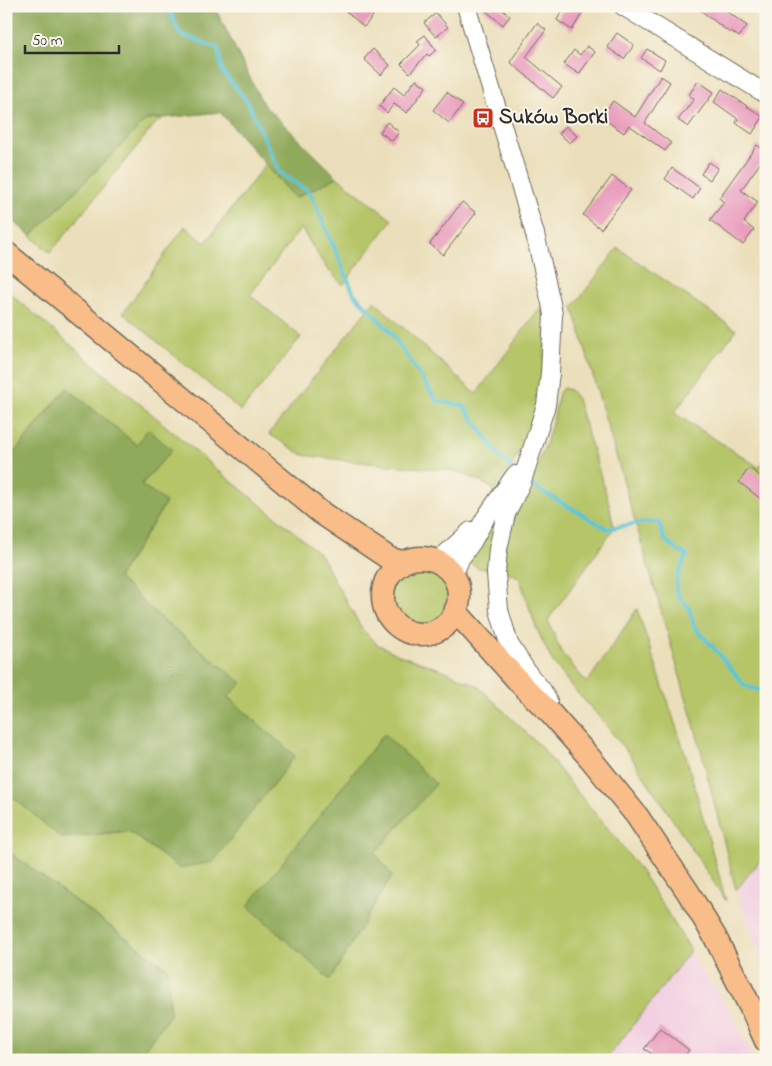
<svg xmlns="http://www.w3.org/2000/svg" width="772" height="1066" viewBox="0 0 772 1066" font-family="'Indie Flower',sans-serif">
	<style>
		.built { fill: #f2cfe1 }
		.green { fill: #b5c568; stroke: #70784a }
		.forest { fill: #90aa5c; stroke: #5e6a44 }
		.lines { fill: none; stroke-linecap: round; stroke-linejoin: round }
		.stream { stroke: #5bc5d7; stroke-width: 4 }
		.building { fill: #e99ebd }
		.minor-casing { stroke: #6e6a5d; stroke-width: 20 }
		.major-casing { stroke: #6e6a5d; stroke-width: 25 }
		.minor { stroke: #fff; stroke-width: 18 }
		.major { stroke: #f8bd88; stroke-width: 22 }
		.labels { text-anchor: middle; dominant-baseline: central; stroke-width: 4; stroke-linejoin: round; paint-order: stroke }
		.poi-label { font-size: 21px; font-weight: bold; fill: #2b2b2b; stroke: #fbf7ec; text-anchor: start }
	</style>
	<rect width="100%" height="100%" fill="#fbf7ec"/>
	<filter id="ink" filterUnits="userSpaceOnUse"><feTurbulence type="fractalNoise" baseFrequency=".02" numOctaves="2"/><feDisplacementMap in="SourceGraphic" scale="10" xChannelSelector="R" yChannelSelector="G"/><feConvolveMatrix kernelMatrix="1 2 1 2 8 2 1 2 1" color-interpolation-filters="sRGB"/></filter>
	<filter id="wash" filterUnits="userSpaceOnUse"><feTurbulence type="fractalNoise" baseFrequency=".0096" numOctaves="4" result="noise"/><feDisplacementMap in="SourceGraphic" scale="20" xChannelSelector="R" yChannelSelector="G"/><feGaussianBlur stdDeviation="1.12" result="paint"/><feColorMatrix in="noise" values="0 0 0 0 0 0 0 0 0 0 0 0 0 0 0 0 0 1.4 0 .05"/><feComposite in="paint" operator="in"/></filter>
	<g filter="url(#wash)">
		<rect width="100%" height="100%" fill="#ebdfbb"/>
		<g class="built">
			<polygon points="766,853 766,972 736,890"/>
			<polygon points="691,950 693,958 731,1012 754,1060 606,1060"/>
		</g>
		<g class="green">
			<polygon points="162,119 155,124 50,253 31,236 146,120"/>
			<polygon points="266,164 295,198 337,177 392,220 343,285 327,269 301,228 250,295 301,337 241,411 123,313 185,226 205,243"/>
			<polygon points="618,248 736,330 674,413 759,467 766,457 766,853 736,890 699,742 573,307"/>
			<polygon points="6,290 221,473 287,526 319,553 362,629 377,644 399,655 443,670 478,686 543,749 573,787 616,838 644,876 691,950 606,1060 136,1060 170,1015 167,968 6,850 6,791 61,837 129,831 179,868 295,756 228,697 241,683 162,619 118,578 166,503 141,485 172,450 137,446 67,388 6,463"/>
			<polygon points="374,301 476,394 544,302 546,336 540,401 529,433 514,461 494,490 478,480 456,471 358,462 303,455 269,434"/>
			<polygon points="563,388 570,390 577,399 608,500 614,528 548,620 561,652 587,683 637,609 686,756 726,901 632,758 596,713 572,687 551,659 536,627 519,577 500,569 504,547 520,498 535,470 546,444 554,417 559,393"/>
			<polygon points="500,513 490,569 478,568 467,561"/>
			<circle cx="420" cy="596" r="30"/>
		</g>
		<g class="forest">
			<polygon points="6,6 214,6 263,104 337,177 295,198 220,112 146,120 31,236 6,215"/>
			<polygon points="67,388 137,445 148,429 172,450 141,485 166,502 118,578 162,619 242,683 228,697 295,756 213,862 179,868 129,831 61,838 6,791 6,463"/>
			<polygon points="384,734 436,784 375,853 392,875 330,980 248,906"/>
			<polygon points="6,850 167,968 170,1015 136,1060 6,1060"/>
		</g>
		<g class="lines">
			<g class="stream">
				<polyline points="167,6 180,34 218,48 222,71 247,101 280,173 310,192 354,294 390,331 437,401 464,406 500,457 514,469"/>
				<polyline points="527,480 536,488 608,529 638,523 659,522 664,539 678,551 687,555 677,577 676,593 689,608 695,628 714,648 745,686 766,692"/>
			</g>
		</g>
		<g id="blocks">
			<g class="building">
				<polygon points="340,6 362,6 373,16 364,27"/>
				<polygon points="480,6 497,6 510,16 503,25"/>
				<polygon points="565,6 572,6 583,12 572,30 557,20"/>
				<polygon points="695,6 720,6 747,26 739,37 731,31 730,33"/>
				<polygon points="436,13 448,27 436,37 424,23"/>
				<polygon points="537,23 546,30 526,57 562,87 553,98 510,62"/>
				<polygon points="617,33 634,45 624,59 607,47"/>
				<polygon points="425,35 436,50 429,56 427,54 410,73 401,64 420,45 417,41"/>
				<polygon points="587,46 595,52 579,74 564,64 574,50 580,55"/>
				<polygon points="373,49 390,65 381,75 364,59"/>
				<polygon points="647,49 665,60 660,70 641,58"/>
				<polygon points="661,76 670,82 645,123 671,143 665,151 629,125 624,133 601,117 613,101 635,117"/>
				<polygon points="416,79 426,87 407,113 394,104 387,113 379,106 394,87 404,95"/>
				<polygon points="698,81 714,92 688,127 678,120 694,99 689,95"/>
				<polygon points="722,89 763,117 752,134 736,123 738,119 714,102"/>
				<polygon points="447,92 463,105 449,123 433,110"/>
				<polygon points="387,122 399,132 392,141 380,132"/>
				<polygon points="566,126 577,136 570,143 559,134"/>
				<polygon points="757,145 766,151 766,155 741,190 758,202 744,222 754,230 743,245 710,220 724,202 719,198"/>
				<polygon points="709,162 718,168 710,180 701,174"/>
				<polygon points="672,168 700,188 693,199 665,179"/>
				<polygon points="612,176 631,190 601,229 583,215"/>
				<polygon points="462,202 476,213 443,255 430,244"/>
				<polygon points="749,468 766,480 766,503 739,482"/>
				<polygon points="660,1028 689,1050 681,1060 646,1060 651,1053 644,1049"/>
			</g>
		</g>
	</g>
	<g filter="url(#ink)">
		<use href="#blocks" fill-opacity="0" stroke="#6e6a5d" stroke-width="1"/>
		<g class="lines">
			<g class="minor-casing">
				<g id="minor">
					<polyline points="466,6 535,234 551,303 553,315 550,373 546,405 522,481 506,514 498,549 496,573 499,610 509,644 529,675 542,690 548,701"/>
					<polyline points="623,6 766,94"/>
					<polyline points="437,562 471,531"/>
					<polyline points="453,576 460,559 472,542 486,517 515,475"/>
				</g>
			</g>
			<g class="major-casing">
				<g id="major">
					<polyline points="6,253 320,512 390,559 402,562"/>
					<circle cx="421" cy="596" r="38"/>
					<polyline points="456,609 459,615 521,684 551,714 590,758 637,816 688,892 715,937 752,1010 766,1041"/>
				</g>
			</g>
			<use href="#minor" class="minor"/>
			<use href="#major" class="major"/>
		</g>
	</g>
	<defs>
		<g id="bus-square" transform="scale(1.125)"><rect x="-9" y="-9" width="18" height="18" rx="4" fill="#c8321e" stroke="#fbf7ec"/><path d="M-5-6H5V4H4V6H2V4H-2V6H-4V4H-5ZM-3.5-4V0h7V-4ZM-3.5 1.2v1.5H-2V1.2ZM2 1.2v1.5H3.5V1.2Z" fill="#fff"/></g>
	</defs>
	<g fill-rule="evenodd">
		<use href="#bus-square" x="483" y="118"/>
	</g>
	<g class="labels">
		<g class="poi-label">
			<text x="499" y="118">Suków Borki</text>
		</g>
	</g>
	<rect width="772" height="1066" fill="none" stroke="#fbf7ec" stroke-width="25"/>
	<path d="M25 45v8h94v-8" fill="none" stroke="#2b2b2b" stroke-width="2.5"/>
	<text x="32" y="45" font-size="15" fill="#2b2b2b" stroke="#fbf7ec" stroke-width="4" paint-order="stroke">50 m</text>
</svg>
